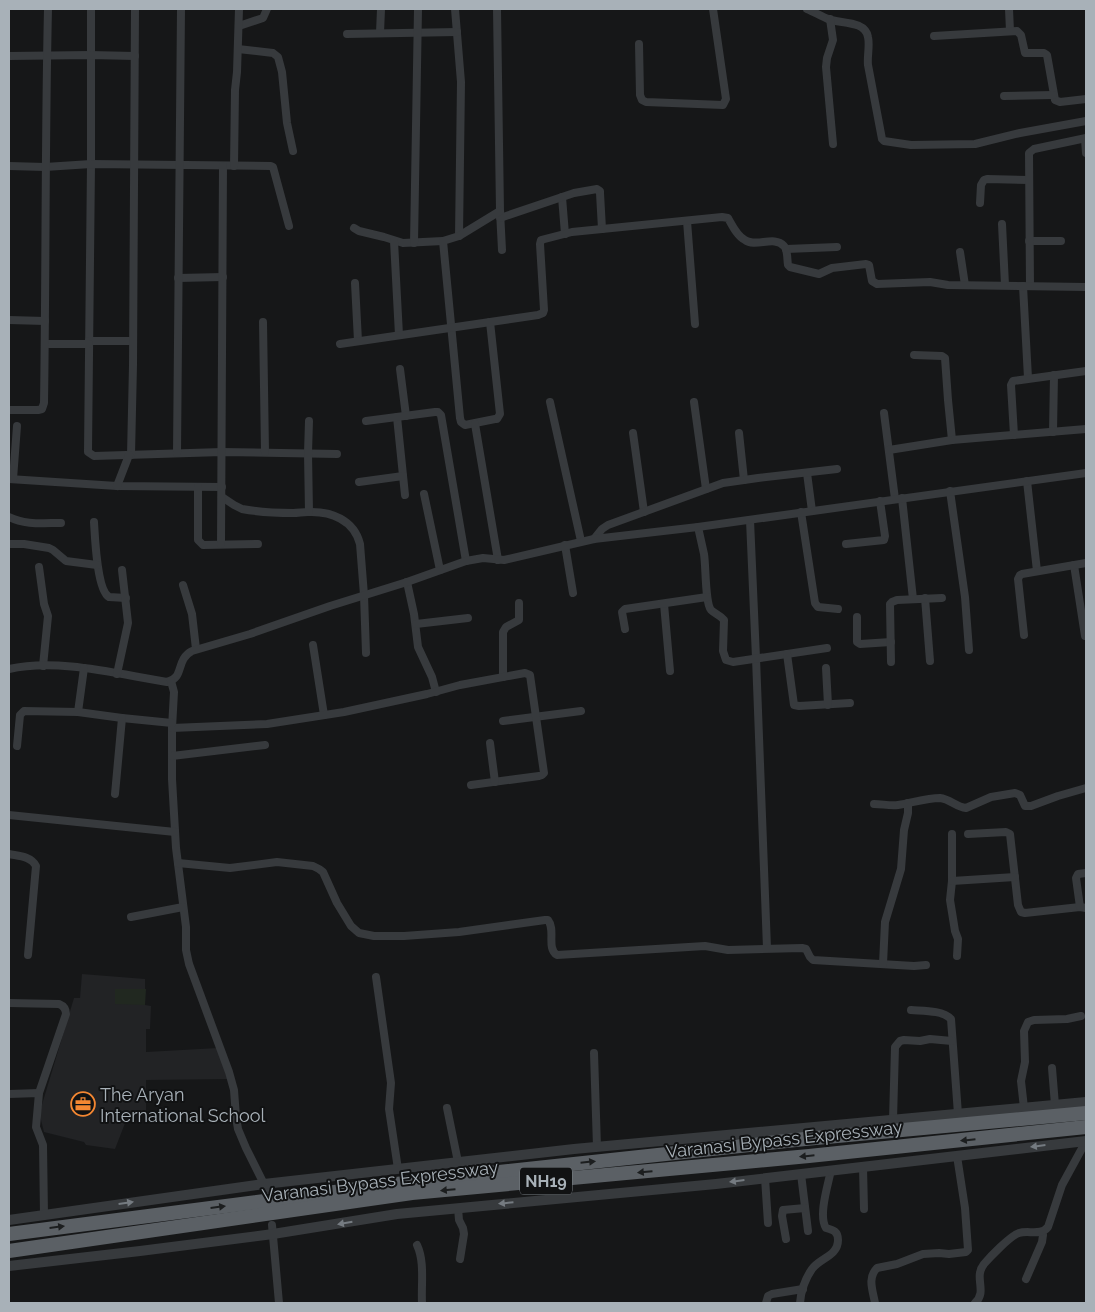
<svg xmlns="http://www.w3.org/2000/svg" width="1095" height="1312" viewBox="0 0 1095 1312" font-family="Raleway,sans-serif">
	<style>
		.built { fill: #222325 }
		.green { fill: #212820 }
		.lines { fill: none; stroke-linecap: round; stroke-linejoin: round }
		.minor { stroke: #373a3d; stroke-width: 8 }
		.tertiary { stroke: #373a3d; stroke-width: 10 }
		.trunk { stroke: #5b6065; stroke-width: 14 }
		.oneway { fill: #1c1e1f }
		.oneway2 { fill: #757b81 }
		.labels { text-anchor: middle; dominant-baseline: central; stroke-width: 4; stroke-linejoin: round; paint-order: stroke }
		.shield { fill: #111213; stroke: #7b8186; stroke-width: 1 }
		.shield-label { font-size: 16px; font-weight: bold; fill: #a8b1b8 }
		.poi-label { font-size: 18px; fill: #a8b1b8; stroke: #111213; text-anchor: start }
		.street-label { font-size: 18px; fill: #a8b1b8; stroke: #111213 }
	</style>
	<rect width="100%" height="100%" fill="#161718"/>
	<polygon class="built" points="82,974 145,979 145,1005 151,1006 150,1029 146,1029 146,1052 218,1048 229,1079 146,1080 146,1115 129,1113 115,1149 86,1145 84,1142 44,1132 40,1116 41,1108 74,998 80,998"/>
	<polygon class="green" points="115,989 146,989 145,1005 115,1004"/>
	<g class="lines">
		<g class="minor">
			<polyline points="91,9 91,164 88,452 94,456 222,452 337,454"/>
			<polyline points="455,9 461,82 459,236"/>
			<polyline points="497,9 500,211 502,250"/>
			<path d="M807 9C814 12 821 16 828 19 840 24 865 20 868 37 870 46 867 56 868 65L882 139 884 141 911 145 975 144 1020 133 1086 121"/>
			<polyline points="1009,9 1010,31"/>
			<polyline points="830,19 833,40 827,58 826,67 833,144"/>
			<polyline points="239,26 263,18 267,9"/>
			<polyline points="380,33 381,9"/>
			<polyline points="347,34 457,32"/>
			<polyline points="934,36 1017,31 1021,35 1025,53 1044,53 1047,55 1055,100 1060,102 1086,99"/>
			<polyline points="639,44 640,95 642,100 646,102 723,105 726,99 713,9"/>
			<polyline points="238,49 273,53 278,57 282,72 287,123 293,151"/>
			<polyline points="9,56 90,55 135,56"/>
			<polyline points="1004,96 1053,95"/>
			<polyline points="1085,139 1086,153"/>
			<polyline points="9,166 45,167 91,164 271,166 273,167 289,226"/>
			<polyline points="234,166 235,90 237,72 239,9"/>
			<polyline points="562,197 565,234"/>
			<polyline points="980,203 981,185 984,180 987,179 1029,180"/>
			<polyline points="500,218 574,193 597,189 600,191 600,193 602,229"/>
			<polyline points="687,221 695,324"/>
			<polyline points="1002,224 1005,285"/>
			<polyline points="354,228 359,231 384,237 403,243 443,241"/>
			<polyline points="394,241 399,335"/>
			<polyline points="1029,241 1061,241"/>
			<polyline points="414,243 418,9"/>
			<polyline points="786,249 837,247"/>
			<polyline points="960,252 965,285"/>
			<polyline points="178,278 223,277"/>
			<polyline points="355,283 358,341"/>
			<polyline points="1023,286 1028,378"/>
			<polyline points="1030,286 1029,153 1034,149 1086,138"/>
			<polyline points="9,320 45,321"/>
			<polyline points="263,322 265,452"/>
			<polyline points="490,322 500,414 497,419 495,419 465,425 461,422 460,418 443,241 459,236 500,211"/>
			<polyline points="89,341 133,341"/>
			<polyline points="45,344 89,344"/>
			<path d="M340 344 538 315 543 313 544 310 540 244 541 240 572 232 722 217 728 218C732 225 737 236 745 240 756 248 774 235 784 246 788 250 787 260 788 265L790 267 819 274 832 268 866 264 869 265 872 281 877 284 930 282 948 285 1086 287"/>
			<polyline points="914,355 942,356 945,358 948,400 952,440"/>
			<polyline points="400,369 406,416"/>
			<polyline points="550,402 581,541"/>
			<polyline points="694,402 706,489"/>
			<path d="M9 410H38L42 409 44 403C46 272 45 140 48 9"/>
			<polyline points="884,413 895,499"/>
			<polyline points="397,417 405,495"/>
			<polyline points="366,421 435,412 438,412 441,415 466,561"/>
			<polyline points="475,424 498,560"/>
			<polyline points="1053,432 1054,375"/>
			<polyline points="633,433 644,512"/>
			<polyline points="739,433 744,480"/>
			<polyline points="1014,435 1011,385 1013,381 1086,371"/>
			<polyline points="889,450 952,440 1086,429"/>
			<polyline points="177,453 181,9"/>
			<polyline points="131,455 133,365 135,9"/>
			<polyline points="807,473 812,511"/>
			<polyline points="9,479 117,486 222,487"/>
			<polyline points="13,479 17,426"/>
			<polyline points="1027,481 1037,571"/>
			<polyline points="359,482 403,476"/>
			<polyline points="117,486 129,455"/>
			<polyline points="198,487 198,540 203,545 258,544"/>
			<polyline points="950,491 965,597 969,650"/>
			<polyline points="424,494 440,570"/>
			<path d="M222 497 234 505 242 509C258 512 276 513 293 513 298 513 303 512 308 512 331 511 354 520 360 544L364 595 366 653"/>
			<polyline points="902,498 913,599"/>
			<polyline points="309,512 308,453 309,421"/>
			<polyline points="801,512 815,603 818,607 838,609"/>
			<path d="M9 517C25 525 42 523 61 523"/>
			<polyline points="750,520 756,658 767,948"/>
			<path d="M94 522C95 538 97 590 109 597L126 598"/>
			<path d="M698 527C700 536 702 545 704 554 706 566 705 603 711 610 715 614 720 615 724 620L723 651 726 660 733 662 827 648"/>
			<polyline points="594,539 602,529 608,525 723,483 758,478 837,469"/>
			<polyline points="9,544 24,544 49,548 53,550 66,561 97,565"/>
			<polyline points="221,544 223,166"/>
			<polyline points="846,544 884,540 885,536 880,501"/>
			<polyline points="565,545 573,593"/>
			<polyline points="1074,565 1085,636"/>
			<polyline points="39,567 44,604 48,616 43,666"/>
			<polyline points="407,582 414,614 418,647 432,677 436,692"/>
			<polyline points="183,585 192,614 196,649"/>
			<polyline points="925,598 930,661"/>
			<polyline points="664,604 670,671"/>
			<polyline points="857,617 857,642 860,644 891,642"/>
			<polyline points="416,624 468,618"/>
			<polyline points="625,629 622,612 625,609 707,597"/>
			<polyline points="1024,635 1018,579 1020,575 1022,574 1086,563"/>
			<polyline points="313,645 324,715"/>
			<polyline points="787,654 794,705 799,706 850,703"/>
			<polyline points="891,662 890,604 892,602 897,600 942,598"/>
			<polyline points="826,668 828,705"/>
			<path d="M9 669C58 658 117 674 167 682 185 678 175 660 192 651L250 634 330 606 407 582 466 561 483 558 504 560 594 539 698 527 1086 473"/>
			<polyline points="117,674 128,623 122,570"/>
			<polyline points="503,677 503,632 506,627 519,620 519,603"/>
			<polyline points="171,681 174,692 172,728 172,779 176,848 186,927 186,950 189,964 229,1072 234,1090 236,1117 238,1129 246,1148 264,1184 267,1192"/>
			<polyline points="78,712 84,668"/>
			<polyline points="503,721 581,711"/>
			<polyline points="172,728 267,724 344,712 427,694 460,685 525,673 530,675 544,773 542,775 539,776 471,785"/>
			<polyline points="490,743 495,782"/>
			<polyline points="17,746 20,715 24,711 78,712 122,718 172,723"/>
			<polyline points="172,756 265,745"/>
			<polyline points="115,794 122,718"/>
			<path d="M874 804C882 804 890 806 898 805 912 803 926 798 940 798 950 799 956 807 966 808L991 797 1015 793 1020 795 1025 806H1031L1058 796 1086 788"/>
			<polyline points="9,815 175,832"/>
			<polyline points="952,834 952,881 950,900 955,931 958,939 957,956"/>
			<polyline points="968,834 1006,832 1010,834 1018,905 1021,912 1025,913 1080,907 1086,908"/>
			<path d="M9 854C18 856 31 856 36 866L28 955"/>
			<path d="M178 863 230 868 277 862 313 866 319 869 323 872 337 903 351 926 359 933 374 936H404L459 932 545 920H548C556 930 546 948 557 955L705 946 728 950 802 948 806 949 810 957 813 960 914 966 926 965"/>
			<polyline points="952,881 1015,877"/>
			<polyline points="1080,907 1076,878 1078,874 1086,873"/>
			<polyline points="131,917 183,907"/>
			<polyline points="883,964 885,922 901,869 904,830 908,813 908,803"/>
			<polyline points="376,977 391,1083 389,1109 398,1169"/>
			<path d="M9 1003 59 1004C64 1006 66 1009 66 1014L39 1093"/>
			<path d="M911 1010C923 1011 942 1010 951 1019L958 1114"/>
			<polyline points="594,1053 597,1147"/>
			<polyline points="1052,1068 1055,1105"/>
			<polyline points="9,1094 39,1093 36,1127 43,1145 44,1215"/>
			<polyline points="447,1108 458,1162"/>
			<polyline points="1024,1108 1021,1081 1025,1062 1024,1031 1028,1022 1034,1020 1067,1019 1081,1016"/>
			<polyline points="893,1120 895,1047 900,1041 904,1040 920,1041 930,1039 952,1041"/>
			<polyline points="863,1167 864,1209"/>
			<polyline points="801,1174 808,1231"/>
			<polyline points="765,1178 768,1223"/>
			<polyline points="458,1208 459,1220 463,1228 464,1234 460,1259"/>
			<polyline points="272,1225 279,1303"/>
			<polyline points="786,1239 782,1216 783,1210 805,1208"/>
			<path d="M417 1245C425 1262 421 1284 422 1303"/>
			<polyline points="1026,1279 1042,1242 1043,1235 1042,1232"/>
			<polyline points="766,1303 768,1296 772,1294 803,1289"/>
			<path d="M800 1303C801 1291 805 1279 812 1269 820 1258 838 1256 838 1240 838 1231 833 1230 826 1228 818 1216 828 1185 831 1170"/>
			<path d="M875 1303C873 1291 867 1278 877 1268L897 1264 923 1254 939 1253 949 1254 966 1252 968 1250 965 1208 957 1156"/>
			<path d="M975 1303C988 1291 973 1278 984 1264 990 1257 1010 1236 1019 1233 1028 1230 1041 1236 1048 1227L1062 1185 1086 1141"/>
		</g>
		<g class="tertiary">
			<polyline points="9,1220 264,1184 574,1149 1086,1102"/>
			<polyline points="9,1266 140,1251 273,1234 397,1214 716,1184 1086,1141"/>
		</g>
		<g class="trunk">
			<polyline points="9,1234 443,1178 805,1139 1086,1113"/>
			<polyline points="9,1251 412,1193 809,1156 1086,1127"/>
		</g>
	</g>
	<defs><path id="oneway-solid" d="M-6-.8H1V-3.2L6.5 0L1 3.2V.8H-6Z" transform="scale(1.25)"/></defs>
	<g class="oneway">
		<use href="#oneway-solid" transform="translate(968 1140) rotate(174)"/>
		<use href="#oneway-solid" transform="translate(807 1156) rotate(174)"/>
		<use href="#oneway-solid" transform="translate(588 1162) rotate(-6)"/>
		<use href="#oneway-solid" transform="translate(645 1172) rotate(175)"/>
		<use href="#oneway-solid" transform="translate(448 1190) rotate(175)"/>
		<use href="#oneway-solid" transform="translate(218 1207) rotate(-7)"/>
		<use href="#oneway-solid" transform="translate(57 1227) rotate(-7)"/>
	</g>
	<g class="oneway2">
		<use href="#oneway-solid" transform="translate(1038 1146) rotate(173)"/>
		<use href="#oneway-solid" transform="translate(737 1181) rotate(173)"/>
		<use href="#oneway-solid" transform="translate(126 1203) rotate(-8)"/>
		<use href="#oneway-solid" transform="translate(506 1203) rotate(174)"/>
		<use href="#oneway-solid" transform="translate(345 1223) rotate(170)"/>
	</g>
	<defs>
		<g id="office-ring" transform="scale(1.25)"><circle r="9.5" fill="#111213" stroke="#f48732" stroke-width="1.5"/><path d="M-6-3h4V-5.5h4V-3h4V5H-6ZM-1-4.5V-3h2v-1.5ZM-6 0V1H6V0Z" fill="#f48732"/></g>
	</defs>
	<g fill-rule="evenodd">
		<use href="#office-ring" x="83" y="1104"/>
	</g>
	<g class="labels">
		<rect class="shield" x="520" y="1167.5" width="52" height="27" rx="4"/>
		<g class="shield-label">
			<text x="546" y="1181">NH19</text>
		</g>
		<g class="poi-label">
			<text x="100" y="1094">The Aryan<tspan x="100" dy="21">International School</tspan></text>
		</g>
		<g class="street-label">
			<text transform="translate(784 1139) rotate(-6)">Varanasi Bypass Expressway</text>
			<text transform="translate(380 1181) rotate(-7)">Varanasi Bypass Expressway</text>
		</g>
	</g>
	<rect width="1095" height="1312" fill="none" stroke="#a8b1b8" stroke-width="20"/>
</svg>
